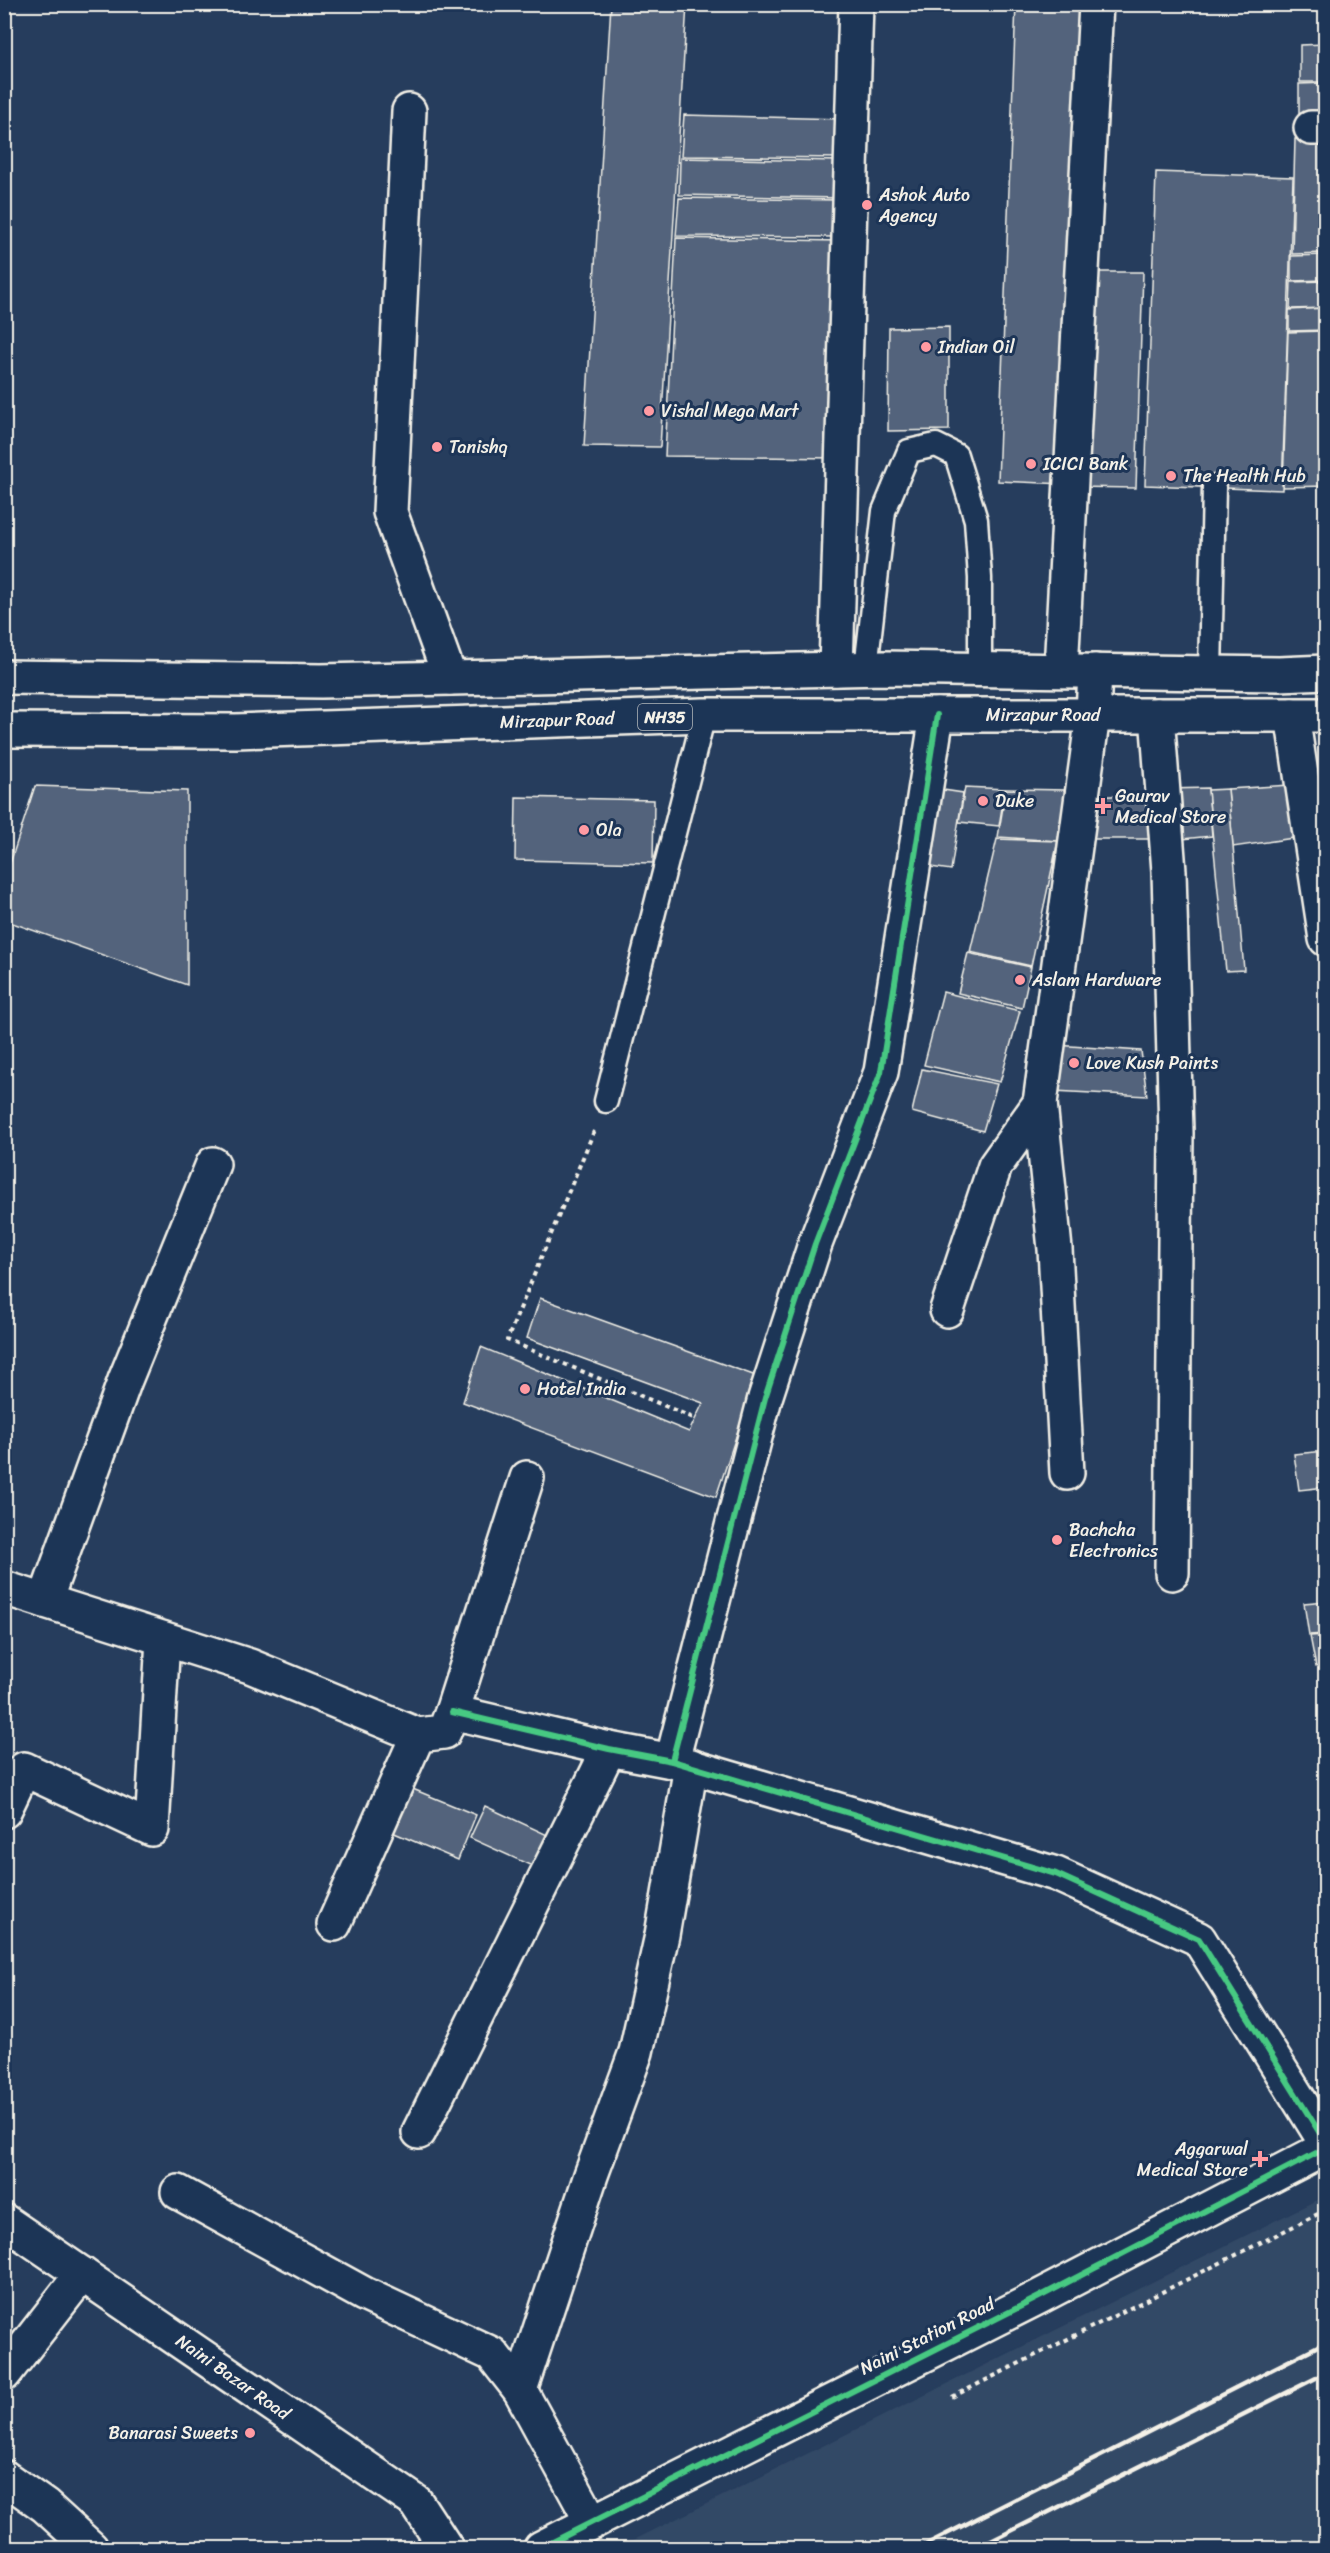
<svg xmlns="http://www.w3.org/2000/svg" width="1330" height="2553" viewBox="0 0 1330 2553" font-family="Sriracha,sans-serif">
	<style>
		.built { fill: #334966 }
		.building { fill: #52647b; stroke: #f4f1e8; stroke-width: 1.5 }
		.lines { fill: none; stroke-linecap: round; stroke-linejoin: round }
		.lane-casing { stroke: #f4f1e8; stroke-width: 27 }
		.street-casing { stroke: #f4f1e8; stroke-width: 38 }
		.secondary-casing { stroke: #f4f1e8; stroke-width: 38 }
		.highway-casing { stroke: #f4f1e8; stroke-width: 38 }
		.path { stroke: #f4f1e8; stroke-width: 4; stroke-dasharray: 4.5 4.5; stroke-linecap: butt }
		.lane { stroke: #1d3557; stroke-width: 22 }
		.street { stroke: #1d3557; stroke-width: 33 }
		.secondary { stroke: #1d3557; stroke-width: 33 }
		.highway { stroke: #1d3557; stroke-width: 33 }
		.rail { stroke: #f4f1e8; stroke-width: 4.5 }
		.cycleway-casing { stroke: #1d3557; stroke-width: 10 }
		.cycleway { stroke: #46c982; stroke-width: 6 }
		.poi-dot { fill: #ff9aa2; stroke: #1d3557; stroke-width: 2 }
		.labels { text-anchor: middle; dominant-baseline: central; stroke-width: 6; stroke-linejoin: round; paint-order: stroke }
		.shield { fill: #1d3557; stroke: #b4b9bc; stroke-width: 1.5 }
		.shield-label { font-size: 16px; font-weight: bold; fill: #f4f1e8 }
		.poi-label { font-size: 18px; fill: #f4f1e8; stroke: #1d3557; text-anchor: start }
		.street-label { font-size: 18px; fill: #f4f1e8; stroke: #1d3557 }
	</style>
	<rect width="100%" height="100%" fill="#263d5d"/>
	<filter id="ink" filterUnits="userSpaceOnUse"><feTurbulence type="fractalNoise" baseFrequency=".0167" numOctaves="2"/><feDisplacementMap in="SourceGraphic" scale="12" xChannelSelector="R" yChannelSelector="G"/><feConvolveMatrix kernelMatrix="1 2 1 2 8 2 1 2 1" color-interpolation-filters="sRGB"/></filter>
	<g filter="url(#ink)">
		<polygon class="built" points="1325,2196 1325,2548 618,2548"/>
		<g class="building">
			<polygon points="611,4 687,4 660,447 584,446"/>
			<polygon points="1016,4 1082,4 1065,484 998,481"/>
			<polygon points="1326,44 1326,82 1300,82 1300,45"/>
			<polygon points="1326,83 1326,119 1299,120 1299,84"/>
			<polygon points="684,115 842,119 841,158 681,156"/>
			<polygon points="1326,138 1326,253 1292,254 1295,139"/>
			<polygon points="680,158 842,161 841,198 679,195"/>
			<polygon points="1156,172 1293,177 1282,490 1145,485"/>
			<polygon points="679,198 842,200 839,237 676,236"/>
			<polygon points="676,238 841,241 836,458 665,456"/>
			<polygon points="1326,255 1326,280 1291,281 1291,256"/>
			<polygon points="1083,272 1143,272 1136,488 1074,487"/>
			<polygon points="1326,281 1326,308 1290,309 1291,282"/>
			<polygon points="1326,308 1326,330 1289,331 1289,310"/>
			<polygon points="949,327 949,430 888,431 889,328"/>
			<polygon points="1326,331 1326,486 1283,487 1288,332"/>
			<polygon points="1290,785 1300,837 1233,847 1228,789"/>
			<polygon points="35,786 187,791 187,985 4,920 4,882"/>
			<polygon points="965,787 1005,789 999,826 959,822"/>
			<polygon points="930,788 963,793 951,870 917,865"/>
			<polygon points="1208,788 1212,836 1172,840 1167,789"/>
			<polygon points="1006,789 1067,790 1059,841 998,837"/>
			<polygon points="1228,789 1244,970 1226,971 1208,790"/>
			<polygon points="1153,794 1156,839 1086,839 1090,797"/>
			<polygon points="516,797 654,800 653,863 515,860"/>
			<polygon points="997,839 1058,841 1031,966 970,952"/>
			<polygon points="968,953 1031,967 1022,1008 958,993"/>
			<polygon points="943,992 1020,1011 1000,1082 924,1065"/>
			<polygon points="1056,1045 1141,1051 1147,1096 1054,1091"/>
			<polygon points="922,1069 997,1084 983,1131 912,1112"/>
			<polygon points="540,1298 756,1376 716,1497 463,1402 481,1347 689,1432 703,1403 527,1338"/>
			<polygon points="1326,1451 1326,1487 1299,1490 1294,1454"/>
			<polygon points="1326,1601 1326,1634 1309,1635 1304,1603"/>
			<polygon points="1326,1635 1326,1666 1316,1667 1310,1636"/>
			<polygon points="403,1785 476,1815 458,1860 385,1829"/>
			<polygon points="485,1806 556,1839 541,1870 470,1838"/>
		</g>
		<g class="lines">
			<g class="lane-casing">
				<g id="lane">
					<polyline points="866,668 884,511 909,451 936,445 956,455 976,520 980,578 980,669"/>
					<polyline points="1210,673 1214,487"/>
					<polyline points="606,1101 704,715"/>
				</g>
			</g>
			<g class="street-casing">
				<g id="street">
					<polyline points="409,111 390,512 450,678"/>
					<polyline points="1311,128 1326,128"/>
					<polyline points="836,669 856,4"/>
					<polyline points="1061,670 1096,4"/>
					<polyline points="1157,715 1169,871 1176,1133 1172,1573"/>
					<polyline points="1292,715 1326,939"/>
					<polyline points="947,1310 995,1166 1040,1103"/>
					<polyline points="1067,1473 1055,1249 1040,1103 1093,715 1095,671"/>
					<polyline points="4,1588 250,1666 418,1735"/>
					<polyline points="45,1601 125,1380 213,1164"/>
					<polyline points="452,1712 609,1749 672,1761 1056,1874 1199,1939 1326,2143"/>
					<polyline points="672,1761 765,1398 815,1244 881,1072 937,715"/>
					<polyline points="4,1811 24,1769 152,1829 163,1639"/>
					<polyline points="334,1924 418,1735 444,1732 452,1712 527,1478"/>
					<polyline points="419,2132 609,1749"/>
					<polyline points="178,2192 364,2294 492,2354 520,2390 592,2522"/>
					<polyline points="4,2221 416,2502 446,2548"/>
					<polyline points="4,2374 82,2274"/>
					<polyline points="520,2390 591,2175 636,2052 662,1935 691,1766"/>
					<polyline points="4,2477 45,2506 91,2548"/>
				</g>
			</g>
			<g class="secondary-casing">
				<polyline id="secondary" points="541,2548 1039,2297 1326,2148"/>
			</g>
			<g class="highway-casing">
				<g id="highway">
					<polyline points="4,677 321,681 884,668 1279,674 1326,672"/>
					<polyline points="4,730 236,731 704,715 1326,715"/>
				</g>
			</g>
			<g class="path">
				<polyline points="594,1131 507,1340 696,1419"/>
				<polyline points="952,2397 1326,2210"/>
			</g>
			<use href="#lane" class="lane"/>
			<use href="#street" class="street"/>
			<use href="#secondary" class="secondary"/>
			<use href="#highway" class="highway"/>
			<g class="rail">
				<polyline points="919,2548 1326,2342"/>
				<polyline points="977,2548 1326,2373"/>
			</g>
			<g class="cycleway-casing">
				<g id="cycleway">
					<polyline points="452,1712 609,1749 672,1761 1056,1874 1199,1939 1326,2143"/>
					<polyline points="672,1761 765,1398 815,1244 881,1072 937,715"/>
					<polyline points="541,2548 1039,2297 1326,2148"/>
				</g>
			</g>
			<use href="#cycleway" class="cycleway"/>
		</g>
	</g>
	<g class="poi-dot">
		<circle cx="867" cy="205" r="6"/>
		<circle cx="926" cy="347" r="6"/>
		<circle cx="649" cy="411" r="6"/>
		<circle cx="437" cy="447" r="6"/>
		<circle cx="1031" cy="464" r="6"/>
		<circle cx="1171" cy="476" r="6"/>
		<circle cx="983" cy="801" r="6"/>
		<path d="M1100 797h6v6h6v6h-6v6h-6v-6h-6v-6h6z"/>
		<circle cx="584" cy="830" r="6"/>
		<circle cx="1020" cy="980" r="6"/>
		<circle cx="1074" cy="1063" r="6"/>
		<circle cx="525" cy="1389" r="6"/>
		<circle cx="1057" cy="1540" r="6"/>
		<path d="M1257 2150h6v6h6v6h-6v6h-6v-6h-6v-6h6z"/>
		<circle cx="250" cy="2433" r="6"/>
	</g>
	<g class="labels">
		<rect class="shield" x="638" y="704" width="54" height="26" rx="4.5"/>
		<g class="shield-label">
			<text x="665" y="717">NH35</text>
		</g>
		<g class="poi-label">
			<text x="879" y="195">Ashok Auto<tspan x="879" dy="21">Agency</tspan></text>
			<text x="938" y="347">Indian Oil</text>
			<text x="661" y="411">Vishal Mega Mart</text>
			<text x="449" y="447">Tanishq</text>
			<text x="1043" y="464">ICICI Bank</text>
			<text x="1183" y="476">The Health Hub</text>
			<text x="1115" y="796">Gaurav<tspan x="1115" dy="21">Medical Store</tspan></text>
			<text x="995" y="801">Duke</text>
			<text x="596" y="830">Ola</text>
			<text x="1032" y="980">Aslam Hardware</text>
			<text x="1086" y="1063">Love Kush Paints</text>
			<text x="537" y="1389">Hotel India</text>
			<text x="1069" y="1530">Bachcha<tspan x="1069" dy="21">Electronics</tspan></text>
			<text x="1248" y="2149" text-anchor="end">Aggarwal<tspan x="1248" dy="21">Medical Store</tspan></text>
			<text x="238" y="2433" text-anchor="end">Banarasi Sweets</text>
		</g>
		<g class="street-label">
			<text x="1043" y="715">Mirzapur Road</text>
			<text transform="translate(557 720) rotate(-2)">Mirzapur Road</text>
			<text transform="translate(927 2336) rotate(-27)">Naini Station Road</text>
			<text transform="translate(233 2377) rotate(35)">Naini Bazar Road</text>
		</g>
	</g>
	<rect width="1330" height="2553" fill="none" stroke="#1d3557" stroke-width="24"/>
	<rect x="12" y="12" width="1306" height="2529" fill="none" stroke="#f4f1e8" stroke-width="2" filter="url(#ink)"/>
</svg>
